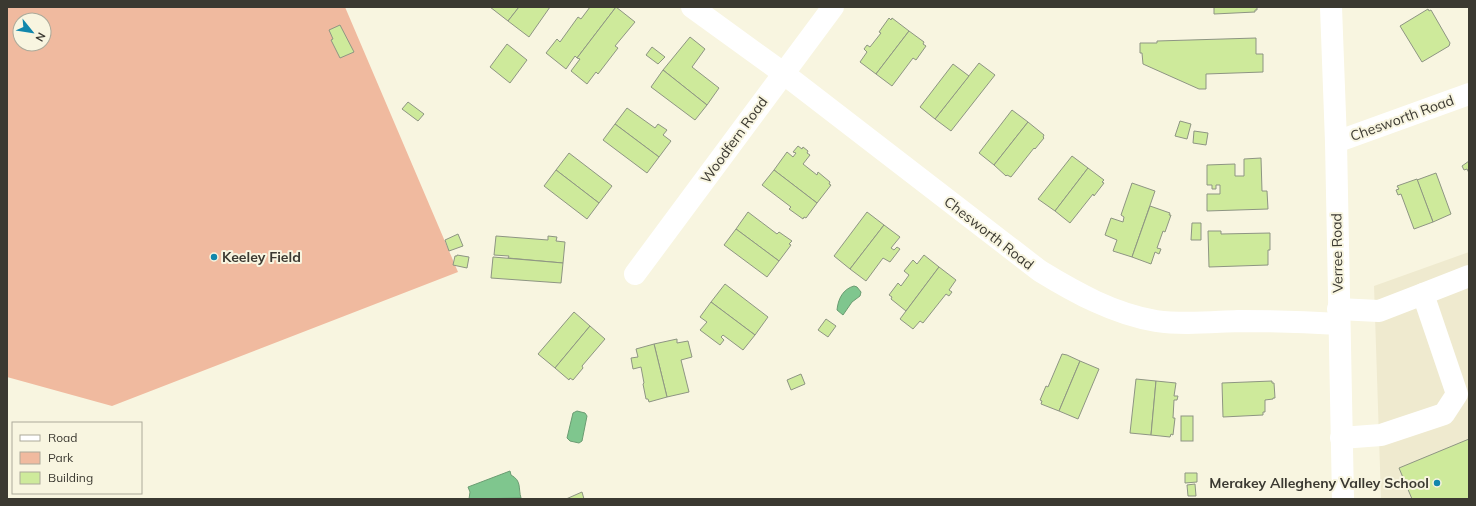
<svg xmlns="http://www.w3.org/2000/svg" width="1476" height="506" viewBox="0 0 1476 506" font-family="Mulish,sans-serif">
	<style>
		.built { fill: #efeacf }
		.green { fill: #f0ba9f; fill-rule: evenodd }
		.water { fill: #7fc68e; stroke: #6b9c72 }
		.building { fill: #ceea9b; stroke: #8e9583 }
		.lines { fill: none; stroke-linecap: round; stroke-linejoin: round }
		.minor { stroke: #fff; stroke-width: 22 }
		.major { stroke: #fff; stroke-width: 22 }
		.poi-dot { fill: #1187ac; stroke: #f8f5e0; stroke-width: 1.5 }
		.labels { text-anchor: middle; dominant-baseline: central; stroke-width: 4; stroke-linejoin: round; paint-order: stroke }
		.street-label { font-size: 14px; fill: #3b3931; stroke: #f8f5e0 }
		.poi-label { font-size: 14px; font-weight: bold; fill: #3b3931; stroke: #f8f5e0; text-anchor: start }
	</style>
	<rect width="100%" height="100%" fill="#f8f5e0"/>
	<polygon class="built" points="1469,252 1469,499 1381,499 1374,286"/>
	<path class="green" d="M7 7H345L458 272 112 406 7 377ZM20 20H44V44H20Z"/>
	<g class="water">
		<path d="M854 286 857 287 861 292 860 296 852 302 843 315 837 310C838 299 843 289 854 286Z"/>
		<polygon points="577,411 585,413 587,416 582,441 579,443 570,441 567,438 573,413"/>
		<path d="M510 471 511 475C522 481 518 488 521 498L469 499 470 492 468 487Z"/>
	</g>
	<g class="building">
		<polygon points="490,7 519,7 508,21"/>
		<polygon points="519,7 550,7 529,37 508,21"/>
		<polygon points="590,7 616,7 577,58 575,56 566,69 546,53 557,39 560,42 578,17 581,19"/>
		<polygon points="616,7 635,22 615,46 618,48 598,74 596,72 587,84 571,71 580,59 577,58"/>
		<polygon points="1214,7 1257,7 1257,10 1255,10 1255,12 1214,14"/>
		<polygon points="1428,9 1429,11 1431,10 1450,43 1449,46 1422,62 1400,26"/>
		<polygon points="889,18 891,20 892,18 909,31 876,74 860,62 867,52 864,49 867,45 870,47 881,33 879,32"/>
		<polygon points="340,25 354,52 340,58 331,40 333,39 329,30"/>
		<polygon points="909,31 924,42 923,44 926,46 916,60 913,58 892,86 876,74"/>
		<polygon points="690,37 705,49 692,67 719,88 707,105 663,70"/>
		<polygon points="1256,38 1256,54 1263,54 1263,72 1206,74 1206,89 1199,89 1143,64 1142,53 1140,53 1140,43 1157,43 1157,41"/>
		<polygon points="507,44 527,60 510,83 490,67"/>
		<polygon points="652,47 665,57 658,64 646,55"/>
		<polygon points="979,63 995,75 951,131 935,119"/>
		<polygon points="953,64 969,76 935,119 920,107"/>
		<polygon points="663,70 707,105 695,120 651,87"/>
		<polygon points="408,102 424,114 418,121 402,109"/>
		<polygon points="627,108 655,128 658,124 667,130 663,135 671,141 659,157 615,124"/>
		<polygon points="1012,110 1028,122 994,165 979,153"/>
		<polygon points="1180,121 1191,124 1187,139 1175,136"/>
		<polygon points="1028,122 1044,135 1043,137 1044,138 1035,149 1034,148 1011,177 1007,175 1006,176 994,165"/>
		<polygon points="615,124 659,157 647,173 603,140"/>
		<polygon points="1194,131 1208,133 1206,145 1193,143"/>
		<polygon points="798,146 802,149 803,147 808,151 807,153 810,155 803,164 817,175 818,172 830,182 829,184 831,185 817,203 774,170 787,152 793,157 796,153 793,152"/>
		<polygon points="569,153 612,186 599,203 556,170"/>
		<polygon points="1072,156 1088,168 1055,211 1038,199"/>
		<polygon points="1261,158 1262,191 1267,191 1268,209 1207,211 1207,194 1220,194 1220,185 1216,185 1216,189 1212,189 1212,185 1207,185 1207,165 1235,164 1235,176 1244,176 1244,159"/>
		<polygon points="1469,161 1469,173 1467,169 1464,170 1462,166"/>
		<polygon points="1088,168 1104,180 1102,182 1104,183 1094,196 1093,194 1070,223 1055,211"/>
		<polygon points="556,170 599,203 587,219 544,186"/>
		<polygon points="774,170 817,203 806,218 804,217 803,219 789,209 791,207 762,185"/>
		<polygon points="1436,173 1451,214 1433,222 1417,180"/>
		<polygon points="1417,179 1433,222 1414,229 1401,194 1398,195 1396,190 1399,189 1397,186"/>
		<polygon points="1132,183 1155,191 1132,257 1113,251 1117,240 1105,235 1111,218 1123,222 1124,217 1121,215"/>
		<polygon points="1150,206 1170,213 1169,215 1171,215 1165,232 1163,231 1157,248 1161,249 1159,254 1155,252 1151,264 1132,257"/>
		<polygon points="748,212 777,234 779,232 792,241 789,244 791,245 779,261 736,229"/>
		<polygon points="867,212 884,225 850,269 834,256"/>
		<polygon points="1192,223 1201,223 1201,240 1191,240"/>
		<polygon points="884,225 900,237 891,248 894,250 897,247 900,249 890,262 883,258 866,281 850,269"/>
		<polygon points="736,229 779,261 767,277 724,245"/>
		<polygon points="1208,231 1221,231 1221,234 1270,233 1270,250 1268,250 1268,265 1209,267"/>
		<polygon points="458,234 463,246 449,251 445,240"/>
		<polygon points="496,236 548,240 548,236 557,237 556,241 565,242 563,263 508,258 509,256 494,255"/>
		<polygon points="457,255 469,257 467,268 453,265 455,256 457,256"/>
		<polygon points="924,255 939,267 906,311 891,299 892,297 889,295 898,283 901,286 909,275 904,271 913,260 917,264"/>
		<polygon points="493,257 563,263 561,283 491,278"/>
		<polygon points="939,267 956,280 949,290 952,292 949,296 946,294 923,323 920,321 913,329 900,319"/>
		<polygon points="725,284 768,317 755,335 711,302"/>
		<polygon points="711,302 755,335 743,350 723,335 721,337 724,340 720,345 700,330 707,322 700,317"/>
		<polygon points="574,312 590,326 555,368 538,354"/>
		<polygon points="826,319 836,326 828,337 818,330"/>
		<polygon points="590,326 605,339 582,366 583,368 573,380 570,378 569,380 555,368"/>
		<polygon points="677,339 677,343 688,341 692,357 681,360 689,392 667,397 654,344"/>
		<polygon points="654,344 667,397 649,402 648,399 646,399 643,384 644,383 641,367 633,369 631,358 638,357 636,349"/>
		<polygon points="1062,354 1067,355 1080,361 1059,411 1041,404 1042,401 1040,400 1046,386 1048,387"/>
		<polygon points="1080,361 1099,369 1078,419 1059,411"/>
		<polygon points="801,374 805,384 791,390 787,380"/>
		<polygon points="1136,379 1156,381 1151,435 1130,433"/>
		<polygon points="1156,381 1176,383 1174,396 1178,396 1177,400 1174,400 1173,418 1175,418 1173,435 1171,434 1170,437 1151,435"/>
		<polygon points="1272,381 1272,383 1274,383 1275,398 1273,398 1273,399 1265,400 1265,412 1263,412 1263,415 1223,417 1222,383"/>
		<rect x="1181" y="416" width="12" height="25"/>
		<polygon points="1469,439 1469,499 1412,499 1399,468"/>
		<polygon points="1185,473 1197,473 1197,482 1185,483"/>
		<polygon points="1195,484 1196,496 1188,496 1187,485"/>
		<polygon points="582,492 584,499 566,499"/>
	</g>
	<g class="lines">
		<g class="minor">
			<path d="M692 7 783 73 1040 271C1076 293 1114 314 1156 321 1183 325 1211 322 1238 321 1272 321 1305 322 1339 324"/>
			<polyline points="1336,142 1469,94"/>
			<polyline points="635,274 833,7"/>
			<polyline points="1423,294 1469,276"/>
			<polyline points="1338,309 1379,311 1423,294 1457,394 1444,414 1381,435 1341,438"/>
		</g>
		<polyline class="major" points="1331,7 1336,142 1343,499"/>
	</g>
	<g class="poi-dot">
		<circle cx="214" cy="257" r="4"/>
		<circle cx="1437" cy="483" r="4"/>
	</g>
	<g class="labels">
		<g class="street-label">
			<text transform="translate(1402 118) rotate(-20)">Chesworth Road</text>
			<text transform="translate(734 140) rotate(-54)">Woodfern Road</text>
			<text transform="translate(989 233) rotate(38)">Chesworth Road</text>
			<text transform="translate(1337 253) rotate(-91)">Verree Road</text>
		</g>
		<g class="poi-label">
			<text x="222" y="257">Keeley Field</text>
			<text x="1429" y="483" text-anchor="end">Merakey Allegheny Valley School</text>
		</g>
	</g>
	<rect width="1476" height="506" fill="none" stroke="#3b3931" stroke-width="16"/>
	<rect x="12" y="422" width="130" height="72" fill="#f8f5e0" stroke="#acaa9a"/>
	<rect x="20" y="435" width="20" height="6" fill="#ffffff" stroke="#acaa9a"/>
	<text x="48" y="442" font-size="12" fill="#3b3931">Road</text>
	<rect x="20" y="452" width="20" height="12" fill="#f0ba9f" stroke="#acaa9a"/>
	<text x="48" y="462" font-size="12" fill="#3b3931">Park</text>
	<rect x="20" y="472" width="20" height="12" fill="#ceea9b" stroke="#acaa9a"/>
	<text x="48" y="482" font-size="12" fill="#3b3931">Building</text>
	<g transform="translate(32 32) rotate(120)"><circle r="19" fill="#f8f5e0" stroke="#acaa9a"/>
	<path d="M0-3L7 15L0 10L-7 15Z" fill="#1187ac"/>
	<text y="-6" font-size="11" font-weight="bold" text-anchor="middle" fill="#3b3931">N</text>
	</g>
</svg>
